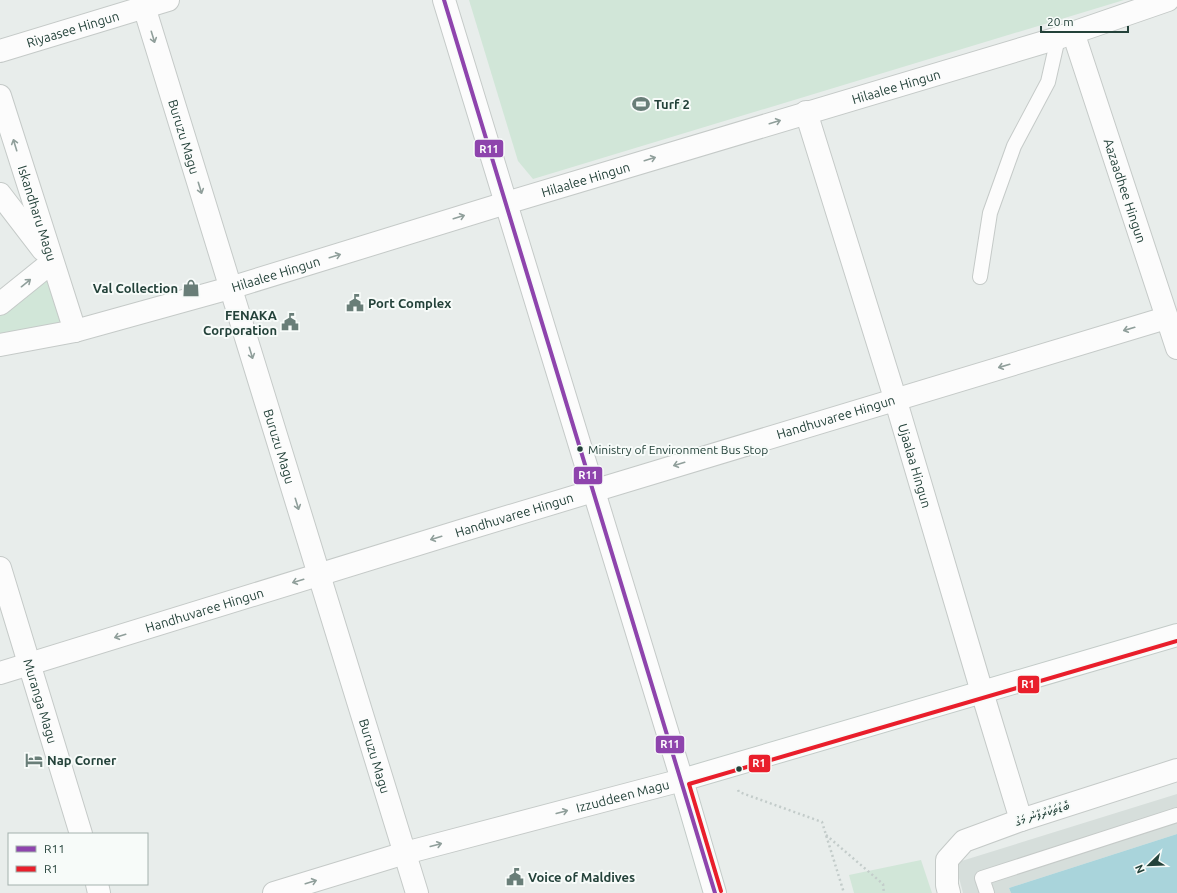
<svg xmlns="http://www.w3.org/2000/svg" width="1177" height="893" viewBox="0 0 1177 893" font-family="Ubuntu,'Noto Sans Thaana',sans-serif">
	<style>
		.built { fill: #d6dedb }
		.green { fill: #d1e6d8 }
		.water { fill: #a9d4db }
		.lines { fill: none; stroke-linecap: round; stroke-linejoin: round }
		.service-casing { stroke: #c5cac8; stroke-width: 16 }
		.minor-casing { stroke: #c5cac8; stroke-width: 24 }
		.tertiary-casing { stroke: #c5cac8; stroke-width: 24 }
		.secondary-casing { stroke: #c3cbc8; stroke-width: 24 }
		.path { stroke: #c3ccca; stroke-width: 2.5; stroke-dasharray: 2 3; stroke-linecap: butt }
		.service { stroke: #fcfcfc; stroke-width: 14 }
		.minor { stroke: #fcfcfc; stroke-width: 22 }
		.tertiary { stroke: #fcfcfc; stroke-width: 22 }
		.secondary { stroke: #fcfcfc; stroke-width: 22 }
		.bus-1-casing { stroke: #f7fbf9; stroke-width: 7 }
		.bus-2-casing { stroke: #f7fbf9; stroke-width: 7 }
		.bus-1 { stroke: #8e44ad; stroke-width: 4 }
		.bus-2 { stroke: #e91e2b; stroke-width: 4 }
		.oneway { stroke: #909f9b }
		.bus-dot { fill: #24423a; stroke: #f7fbf9; stroke-width: 1.5 }
		.labels { text-anchor: middle; dominant-baseline: central; stroke-width: 4; stroke-linejoin: round; paint-order: stroke }
		.bus-label { font-size: 12px; fill: #24423a; stroke: #f7fbf9; text-anchor: start }
		.street-label { font-size: 13px; fill: #24423a; stroke: #f7fbf9 }
		.poi-label { font-size: 13px; font-weight: bold; fill: #24423a; stroke: #f7fbf9; text-anchor: start }
		.line-badge { stroke: #f7fbf9; stroke-width: 1.5 }
		.badge-label { font-size: 11px; text-anchor: middle; font-weight: bold; fill: #fff }
	</style>
	<rect width="100%" height="100%" fill="#e8edeb"/>
	<polygon class="built" points="1177,794 1177,834 1009,888 1011,893 963,893 955,863"/>
	<g class="green">
		<polygon points="469,0 1124,0 533,179 518,161"/>
		<polygon points="52,262 75,331 0,345 0,304"/>
		<polygon points="921,860 932,893 854,893 849,875"/>
	</g>
	<polygon class="water" points="1177,834 1177,893 1011,893 1009,888"/>
	<g class="lines">
		<g class="service-casing">
			<g id="service">
				<polyline points="980,277 990,213 1014,146 1048,82 1058,38"/>
				<polyline points="987,893 982,878 1177,815"/>
			</g>
		</g>
		<g class="minor-casing">
			<g id="minor">
				<path id="s1" d="M142 0 417 893"/>
				<path id="s2" d="M1073 32 1177 348"/>
				<path id="s3" d="M0 51 168 0"/>
				<path id="s4" d="M0 96 75 331"/>
				<path id="s5" d="M806 112 895 398 982 692 1021 820"/>
				<polyline points="0,194 43,250"/>
				<polyline points="0,304 52,262"/>
				<path id="s6" d="M0 345 75 331 230 288 506 203 1058 38 1168 0"/>
				<path id="s7" d="M0 568 81 834"/>
				<path id="s8" d="M0 673C388 553 777 433 1166 318"/>
				<polyline points="97,884 99,893"/>
				<path id="s9" d="M274 893 405 853 682 780"/>
				<polyline points="949,893 947,885 947,860 964,841 1021,820 1177,770"/>
			</g>
		</g>
		<g class="tertiary-casing">
			<polyline id="tertiary" points="444,0 682,780"/>
		</g>
		<g class="secondary-casing">
			<polyline id="secondary" points="715,893 682,780 1177,635"/>
		</g>
		<g class="path">
			<polyline points="738,790 739,792 822,822 844,893"/>
			<polyline points="826,835 883,884 884,893"/>
		</g>
		<use href="#service" class="service"/>
		<use href="#minor" class="minor"/>
		<use href="#tertiary" class="tertiary"/>
		<use href="#secondary" class="secondary"/>
		<g class="bus-1-casing">
			<polyline id="bus-1" points="444,0 715,893"/>
		</g>
		<g class="bus-2-casing">
			<polyline id="bus-2" points="721,891 689,784 1177,641"/>
		</g>
		<use href="#bus-1" class="bus-1"/>
		<use href="#bus-2" class="bus-2"/>
	</g>
	<defs><path id="oneway-shaft" d="M-6 0H5M1.5-3L5.5 0L1.5 3" fill="none" stroke-width="1.6" stroke-linecap="round" stroke-linejoin="round"/></defs>
	<g class="oneway">
		<use href="#oneway-shaft" transform="translate(153 37) rotate(73)"/>
		<use href="#oneway-shaft" transform="translate(775 122) rotate(-17)"/>
		<use href="#oneway-shaft" transform="translate(15 145) rotate(-107)"/>
		<use href="#oneway-shaft" transform="translate(650 159) rotate(-17)"/>
		<use href="#oneway-shaft" transform="translate(200 188) rotate(73)"/>
		<use href="#oneway-shaft" transform="translate(459 217) rotate(-17)"/>
		<use href="#oneway-shaft" transform="translate(335 256) rotate(-17)"/>
		<use href="#oneway-shaft" transform="translate(26 283) rotate(-39)"/>
		<use href="#oneway-shaft" transform="translate(1129 329) rotate(164)"/>
		<use href="#oneway-shaft" transform="translate(251 353) rotate(73)"/>
		<use href="#oneway-shaft" transform="translate(1004 366) rotate(164)"/>
		<use href="#oneway-shaft" transform="translate(679 464) rotate(163)"/>
		<use href="#oneway-shaft" transform="translate(297 504) rotate(73)"/>
		<use href="#oneway-shaft" transform="translate(436 538) rotate(163)"/>
		<use href="#oneway-shaft" transform="translate(298 581) rotate(163)"/>
		<use href="#oneway-shaft" transform="translate(120 636) rotate(163)"/>
		<use href="#oneway-shaft" transform="translate(562 812) rotate(-15)"/>
		<use href="#oneway-shaft" transform="translate(436 845) rotate(-15)"/>
		<use href="#oneway-shaft" transform="translate(311 882) rotate(-17)"/>
	</g>
	<defs>
		<g id="stadium-bare" transform="scale(1.38)"><path d="M0-5a6.5 5 0 1 0 0 10a6.5 5 0 1 0 0-10ZM-3.5-1.8h7v3.6h-7Z" fill="#697e78" stroke="#f7fbf9" stroke-width="2.5" paint-order="stroke"/></g>
		<g id="shop-bare" transform="scale(1.38)"><path d="M-5-2.5h2.3a2.7 3.5 0 0 1 5.4 0H5L5.5 6h-11ZM-1.5-2.5h3a1.5 2.3 0 0 0-3 0Z" fill="#697e78" stroke="#f7fbf9" stroke-width="2.5" paint-order="stroke"/></g>
		<g id="civic-bare" transform="scale(1.38)"><path d="M-.6-6.5H3V-4.5H.6V-3L4-1V1h2V6H-6V1h2V-1L-.6-3ZM-1.2 2.5V6h2.4V2.5Z" fill="#697e78" stroke="#f7fbf9" stroke-width="2.5" paint-order="stroke"/></g>
		<g id="hotel-bare" transform="scale(1.38)"><path d="M-6-4.5h1.5V1H6V5H4.5V3h-9V5H-6ZM-4 0a1.8 1.8 0 1 1 3.6 0ZM.5 0V-2.5h3Q6-2.5 6 0Z" fill="#697e78" stroke="#f7fbf9" stroke-width="2.5" paint-order="stroke"/></g>
	</defs>
	<g fill-rule="evenodd">
		<use href="#stadium-bare" x="641" y="104"/>
		<use href="#shop-bare" x="191" y="288"/>
		<use href="#civic-bare" x="355" y="303"/>
		<use href="#civic-bare" x="290" y="322"/>
		<use href="#hotel-bare" x="34" y="760"/>
		<use href="#civic-bare" x="515" y="877"/>
	</g>
	<g class="bus-dot">
		<circle cx="580" cy="449" r="3.5"/>
		<circle cx="739" cy="769" r="3.5"/>
	</g>
	<g class="labels">
		<g class="bus-label">
			<text x="588" y="449">Ministry of Environment Bus Stop</text>
		</g>
		<g class="street-label">
			<text stroke="none"><textPath href="#s3" startOffset="76">Riyaasee Hingun</textPath></text>
			<text stroke="none"><textPath href="#s6" startOffset="933">Hilaalee Hingun</textPath></text>
			<text stroke="none"><textPath href="#s1" startOffset="143">Buruzu Magu</textPath></text>
			<text stroke="none"><textPath href="#s6" startOffset="609">Hilaalee Hingun</textPath></text>
			<text stroke="none"><textPath href="#s2" startOffset="167">Aazaadhee Hingun</textPath></text>
			<text stroke="none"><textPath href="#s4" startOffset="123">Iskandharu Magu</textPath></text>
			<text stroke="none"><textPath href="#s6" startOffset="285">Hilaalee Hingun</textPath></text>
			<text stroke="none"><textPath href="#s8" startOffset="874">Handhuvaree Hingun</textPath></text>
			<text stroke="none"><textPath href="#s1" startOffset="467">Buruzu Magu</textPath></text>
			<text stroke="none"><textPath href="#s5" startOffset="370">Ujaalaa Hingun</textPath></text>
			<text stroke="none"><textPath href="#s8" startOffset="538">Handhuvaree Hingun</textPath></text>
			<text stroke="none"><textPath href="#s8" startOffset="214">Handhuvaree Hingun</textPath></text>
			<text stroke="none"><textPath href="#s7" startOffset="139">Muranga Magu</textPath></text>
			<text stroke="none"><textPath href="#s1" startOffset="791">Buruzu Magu</textPath></text>
			<text stroke="none"><textPath href="#s9" startOffset="362">Izzuddeen Magu</textPath></text>
			<text transform="translate(1042 813) rotate(-18)">ބޮޑުތަކުރުފާނު މަގު</text>
		</g>
		<g class="poi-label">
			<text x="654" y="104">Turf 2</text>
			<text x="178" y="288" text-anchor="end">Val Collection</text>
			<text x="368" y="303">Port Complex</text>
			<text x="277" y="315" text-anchor="end">FENAKA<tspan x="277" dy="15">Corporation</tspan></text>
			<text x="47" y="760">Nap Corner</text>
			<text x="528" y="877">Voice of Maldives</text>
		</g>
	</g>
	<g class="line-badge">
		<rect x="474" y="139" width="30" height="19" rx="4" fill="#8e44ad"/>
		<rect x="573" y="466" width="30" height="19" rx="4" fill="#8e44ad"/>
		<rect x="1017" y="675" width="23" height="19" rx="4" fill="#e91e2b"/>
		<rect x="655" y="735" width="30" height="19" rx="4" fill="#8e44ad"/>
		<rect x="748" y="754" width="23" height="19" rx="4" fill="#e91e2b"/>
	</g>
	<g class="badge-label">
		<text x="489" y="153">R11</text>
		<text x="588" y="479">R11</text>
		<text x="1028" y="688">R1</text>
		<text x="670" y="748">R11</text>
		<text x="759" y="767">R1</text>
	</g>
	<rect x="8" y="833" width="140" height="52" fill="#f7fbf9" stroke="#a3b1ad"/>
	<rect x="16" y="846" width="20" height="6" fill="#8e44ad" stroke="#a3b1ad"/>
	<text x="44" y="853" font-size="12" fill="#24423a">R11</text>
	<rect x="16" y="866" width="20" height="6" fill="#e91e2b" stroke="#a3b1ad"/>
	<text x="44" y="873" font-size="12" fill="#24423a">R1</text>
	<g transform="translate(1149 865) rotate(247)" stroke="#f7fbf9" stroke-width="3" paint-order="stroke">
	<path d="M0-3L7 15L0 10L-7 15Z" fill="#24423a"/>
	<text y="-6" font-size="11" font-weight="bold" text-anchor="middle" fill="#24423a">N</text>
	</g>
	<path d="M1041 26v6h87v-6" fill="none" stroke="#24423a" stroke-width="2"/>
	<text x="1047" y="26" font-size="12" fill="#24423a" stroke="#f7fbf9" stroke-width="3" paint-order="stroke">20 m</text>
</svg>
